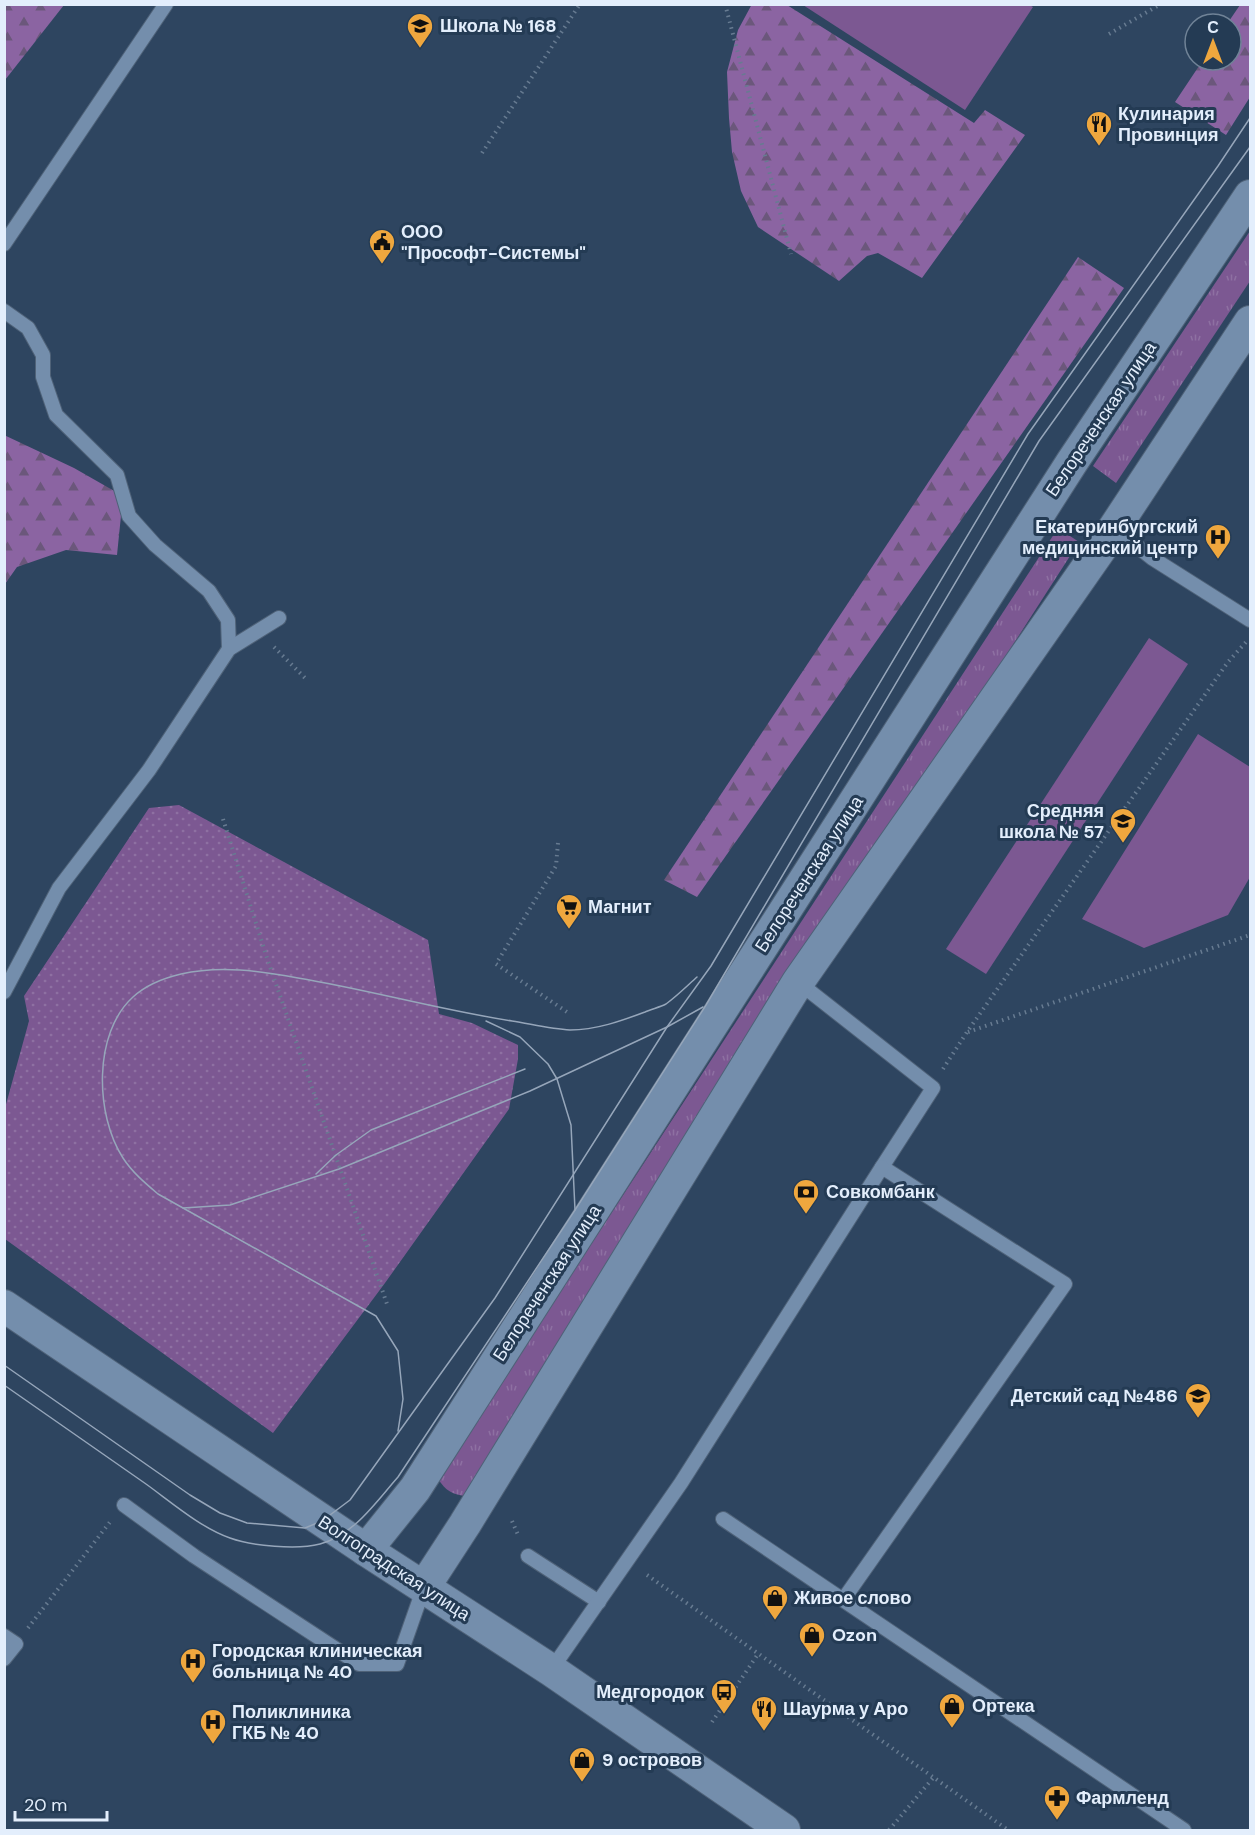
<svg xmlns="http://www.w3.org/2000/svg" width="1255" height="1835" font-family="'DM Sans',sans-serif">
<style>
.grass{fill:url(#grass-tufts)}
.forest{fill:url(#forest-firs)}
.park{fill:url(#park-dots)}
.pitch{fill:#7c5892}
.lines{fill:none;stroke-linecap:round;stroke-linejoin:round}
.service-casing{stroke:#4f6278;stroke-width:16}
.tertiary-casing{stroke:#4f6278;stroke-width:34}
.path{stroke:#677b91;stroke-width:4;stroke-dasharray:1.5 4.5;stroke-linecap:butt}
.service{stroke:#748eac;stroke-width:14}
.tertiary{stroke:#748eac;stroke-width:32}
.tram{stroke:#96a6ba;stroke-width:1.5}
.labels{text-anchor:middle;stroke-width:6;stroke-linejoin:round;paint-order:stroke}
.poi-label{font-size:18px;font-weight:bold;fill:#e3eefc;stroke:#243b54;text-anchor:start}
.street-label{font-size:18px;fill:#e3eefc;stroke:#243b54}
</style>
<defs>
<pattern id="grass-tufts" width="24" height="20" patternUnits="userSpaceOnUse" patternTransform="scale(1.5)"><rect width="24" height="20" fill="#7c5892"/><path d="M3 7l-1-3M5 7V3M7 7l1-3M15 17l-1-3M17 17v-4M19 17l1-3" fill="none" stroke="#8e70a2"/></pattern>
<pattern id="forest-firs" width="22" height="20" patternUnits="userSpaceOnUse" patternTransform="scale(1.5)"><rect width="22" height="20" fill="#8b64a2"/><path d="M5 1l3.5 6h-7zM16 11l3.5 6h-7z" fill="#6b577b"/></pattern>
<pattern id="park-dots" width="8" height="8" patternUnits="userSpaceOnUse" patternTransform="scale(1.5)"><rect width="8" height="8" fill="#7c5892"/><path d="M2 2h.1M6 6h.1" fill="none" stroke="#8e70a2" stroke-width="1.8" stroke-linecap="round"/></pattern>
</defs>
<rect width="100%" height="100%" fill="#2e4560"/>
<g class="grass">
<polygon points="1250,231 1250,281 1116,483 1093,466"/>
<path d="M 1058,528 L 1079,542 L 465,1496 C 452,1494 446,1491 438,1479 Z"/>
</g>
<g class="forest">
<polygon points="752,4 787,5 974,123 985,110 1025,135 922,278 878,253 867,256 839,281 758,227 741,191 732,152 729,118 727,72 738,30"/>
<polygon points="4,5 64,5 5,80 4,80"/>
<polygon points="1240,5 1250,5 1250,97 1226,135 1175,102 1203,60 1231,60 1231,24 1227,24"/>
<polygon points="1078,257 1124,288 697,897 664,880"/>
<polygon points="4,435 74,468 123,496 117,555 66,550 17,567 5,584"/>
</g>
<polygon class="park" points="179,805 428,940 439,1014 472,1023 518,1045 518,1059 509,1109 385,1283 273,1433 5,1239 5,1108 29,1021 24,996 149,808"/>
<g class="pitch">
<polygon points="1028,4 1033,7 965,110 803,5"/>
<polygon points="1149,638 1188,664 986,974 946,949"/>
<polygon points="1198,734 1250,767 1250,877 1228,915 1144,948 1082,919"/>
</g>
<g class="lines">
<g class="service-casing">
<g id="service">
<polyline points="4,244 166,4"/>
<polyline points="4,311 28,328 43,355 43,377 56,415 117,475 129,516 155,545 209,591 228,620 229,649"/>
<polyline points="1114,528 1152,558 1250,620"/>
<polyline points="798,982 933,1088 882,1167 1065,1284 843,1600"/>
<polyline points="4,992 59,888 149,770 229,649 279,618"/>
<polyline points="124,1505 194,1556 359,1664 397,1664 424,1587"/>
<polyline points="723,1519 1184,1830"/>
<polyline points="528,1556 599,1602"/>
<polyline points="4,1636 16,1644 4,1659"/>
<polyline points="551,1670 681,1483 882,1167"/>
</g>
</g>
<g class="tertiary-casing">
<g id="tertiary">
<polyline points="4,1306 366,1550 551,1670 784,1830"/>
<polyline points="366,1550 415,1489 1072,462 1250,196"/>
<polyline points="424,1587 465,1524 798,982 1103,545 1250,322"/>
</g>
</g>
<g class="path">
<polyline points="725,4 791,254"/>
<polyline points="1109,34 1161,4"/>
<polyline points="482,153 580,4"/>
<polyline points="274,647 306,679"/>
<polyline points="223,819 267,958 387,1304"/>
<polyline points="558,843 556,866 496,964 567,1012"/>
<polyline points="968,1032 1250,935"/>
<polyline points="943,1069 967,1032 1228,662 1246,642"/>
<polyline points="512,1521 519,1537"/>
<polyline points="647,1575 1008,1830"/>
<polyline points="28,1628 110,1522"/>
<polyline points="712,1722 758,1654"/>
<polyline points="889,1830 933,1778"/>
</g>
<use href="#service" class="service"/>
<use href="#tertiary" class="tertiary"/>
<g class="tram">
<polyline points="486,1021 520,1037 548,1064 557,1079 571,1125 575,1210"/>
<polyline points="316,1174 336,1155 371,1130 525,1069"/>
<polyline points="183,1208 230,1205 339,1169 530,1091 667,1027 703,1007"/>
<polyline points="4,1365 190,1495 220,1513 247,1523 305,1528 322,1521 350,1500 495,1298 667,1027 711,966 1028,434 1218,166 1250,118"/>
<path d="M 4,1385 C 52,1418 99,1451 146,1484 C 171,1502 201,1528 230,1538 C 252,1546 297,1550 320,1544 C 354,1535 376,1502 398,1477 L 575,1210 L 706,1005 L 1039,441 L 1250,147"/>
<path d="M 398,1431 L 403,1399 L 398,1351 L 376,1316 L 158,1194 C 145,1183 132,1172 123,1158 C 95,1115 93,1033 133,997 C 146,985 164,978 181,974 C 220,965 260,971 298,978 C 370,990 440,1010 512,1021 C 531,1024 551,1029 570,1030 C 596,1030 621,1021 645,1012 C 652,1009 660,1007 666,1004 C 677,996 687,986 697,977"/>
</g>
</g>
<defs>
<g id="school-pin" transform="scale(1.35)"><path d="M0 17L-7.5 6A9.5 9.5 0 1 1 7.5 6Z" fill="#efa73e" stroke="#243b54"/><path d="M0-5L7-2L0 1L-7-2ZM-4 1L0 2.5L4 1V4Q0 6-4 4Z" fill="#111"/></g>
<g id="restaurant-pin" transform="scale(1.35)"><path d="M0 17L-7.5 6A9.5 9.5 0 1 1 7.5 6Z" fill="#efa73e" stroke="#243b54"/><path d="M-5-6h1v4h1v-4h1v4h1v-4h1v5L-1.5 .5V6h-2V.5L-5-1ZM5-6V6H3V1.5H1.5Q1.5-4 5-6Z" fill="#111"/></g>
<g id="civic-pin" transform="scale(1.35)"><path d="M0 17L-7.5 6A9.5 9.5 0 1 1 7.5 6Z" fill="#efa73e" stroke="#243b54"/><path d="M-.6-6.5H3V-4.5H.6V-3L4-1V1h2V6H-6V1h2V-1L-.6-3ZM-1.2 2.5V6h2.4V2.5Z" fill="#111"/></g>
<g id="hospital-pin" transform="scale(1.35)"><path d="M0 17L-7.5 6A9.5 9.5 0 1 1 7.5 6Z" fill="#efa73e" stroke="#243b54"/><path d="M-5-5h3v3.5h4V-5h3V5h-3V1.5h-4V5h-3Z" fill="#111"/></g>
<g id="supermarket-pin" transform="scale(1.35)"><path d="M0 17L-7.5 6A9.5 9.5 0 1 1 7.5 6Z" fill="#efa73e" stroke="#243b54"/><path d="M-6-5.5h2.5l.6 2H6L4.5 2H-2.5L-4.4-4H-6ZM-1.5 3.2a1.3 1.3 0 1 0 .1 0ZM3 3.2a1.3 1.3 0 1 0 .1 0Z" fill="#111"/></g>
<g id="bank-pin" transform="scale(1.35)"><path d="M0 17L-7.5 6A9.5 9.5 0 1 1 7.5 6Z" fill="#efa73e" stroke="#243b54"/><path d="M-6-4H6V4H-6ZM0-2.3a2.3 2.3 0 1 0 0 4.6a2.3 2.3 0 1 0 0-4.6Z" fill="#111"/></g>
<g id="shop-pin" transform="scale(1.35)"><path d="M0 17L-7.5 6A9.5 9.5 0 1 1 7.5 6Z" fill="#efa73e" stroke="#243b54"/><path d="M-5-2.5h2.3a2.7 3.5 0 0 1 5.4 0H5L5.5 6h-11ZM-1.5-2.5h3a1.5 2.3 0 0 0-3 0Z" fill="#111"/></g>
<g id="bus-pin" transform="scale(1.35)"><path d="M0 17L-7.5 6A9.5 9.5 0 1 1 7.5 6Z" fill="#efa73e" stroke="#243b54"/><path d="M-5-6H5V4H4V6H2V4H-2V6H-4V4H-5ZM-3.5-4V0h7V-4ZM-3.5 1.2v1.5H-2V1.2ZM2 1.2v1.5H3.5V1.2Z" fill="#111"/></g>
<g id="pharmacy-pin" transform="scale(1.35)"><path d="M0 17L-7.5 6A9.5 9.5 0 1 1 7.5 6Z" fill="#efa73e" stroke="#243b54"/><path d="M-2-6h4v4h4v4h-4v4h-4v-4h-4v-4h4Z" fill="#111"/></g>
</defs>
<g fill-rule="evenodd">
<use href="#school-pin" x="420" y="26"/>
<use href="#restaurant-pin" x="1099" y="124"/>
<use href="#civic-pin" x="382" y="242"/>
<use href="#hospital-pin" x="1218" y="537"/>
<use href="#school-pin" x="1123" y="821"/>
<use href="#supermarket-pin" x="569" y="907"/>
<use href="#bank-pin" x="806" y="1192"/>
<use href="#school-pin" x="1198" y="1396"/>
<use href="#shop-pin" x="775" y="1598"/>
<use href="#shop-pin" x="812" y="1635"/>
<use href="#hospital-pin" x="193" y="1661"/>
<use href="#bus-pin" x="724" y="1692"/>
<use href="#shop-pin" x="952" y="1706"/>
<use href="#restaurant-pin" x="764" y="1709"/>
<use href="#hospital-pin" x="213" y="1722"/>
<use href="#shop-pin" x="582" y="1760"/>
<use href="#pharmacy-pin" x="1057" y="1798"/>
</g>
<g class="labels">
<g class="poi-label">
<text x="440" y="32">Школа № 168</text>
<text x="1118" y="120">Кулинария<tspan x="1118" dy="21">Провинция</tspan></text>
<text x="401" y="238">ООО<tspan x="401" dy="21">"Прософт-Системы"</tspan></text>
<text x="1198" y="533" text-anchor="end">Екатеринбургский<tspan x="1198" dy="21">медицинский центр</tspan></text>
<text x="1104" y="817" text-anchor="end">Средняя<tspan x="1104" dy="21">школа № 57</tspan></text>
<text x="588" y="913">Магнит</text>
<text x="826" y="1198">Совкомбанк</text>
<text x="1178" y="1402" text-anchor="end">Детский сад №486</text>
<text x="794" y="1604">Живое слово</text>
<text x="832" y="1641">Ozon</text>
<text x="212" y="1657">Городская клиническая<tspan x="212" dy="21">больница № 40</tspan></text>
<text x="704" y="1698" text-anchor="end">Медгородок</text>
<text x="972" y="1712">Ортека</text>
<text x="783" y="1715">Шаурма у Аро</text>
<text x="232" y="1718">Поликлиника<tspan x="232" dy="21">ГКБ № 40</tspan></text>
<text x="602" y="1766">9 островов</text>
<text x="1076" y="1804">Фармленд</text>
</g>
<g class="street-label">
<text transform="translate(1101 419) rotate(-56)" y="6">Белореченская улица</text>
<text transform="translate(809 874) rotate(-57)" y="6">Белореченская улица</text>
<text transform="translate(547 1283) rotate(-57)" y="6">Белореченская улица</text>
<text transform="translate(394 1568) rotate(33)" y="6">Волгоградская улица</text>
</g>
</g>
<rect width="1255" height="1835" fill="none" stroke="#e3eefc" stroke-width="12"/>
<g transform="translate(1213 42)"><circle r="28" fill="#243b54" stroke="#708397" stroke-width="1.5"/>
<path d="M0-4.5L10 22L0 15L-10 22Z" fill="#efa73e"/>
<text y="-9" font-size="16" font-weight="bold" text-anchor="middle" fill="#e3eefc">С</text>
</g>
<path d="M15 1811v9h92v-9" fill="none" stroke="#e3eefc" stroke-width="3"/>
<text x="24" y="1811" font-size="18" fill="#e3eefc" stroke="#243b54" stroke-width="4.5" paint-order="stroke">20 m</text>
</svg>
